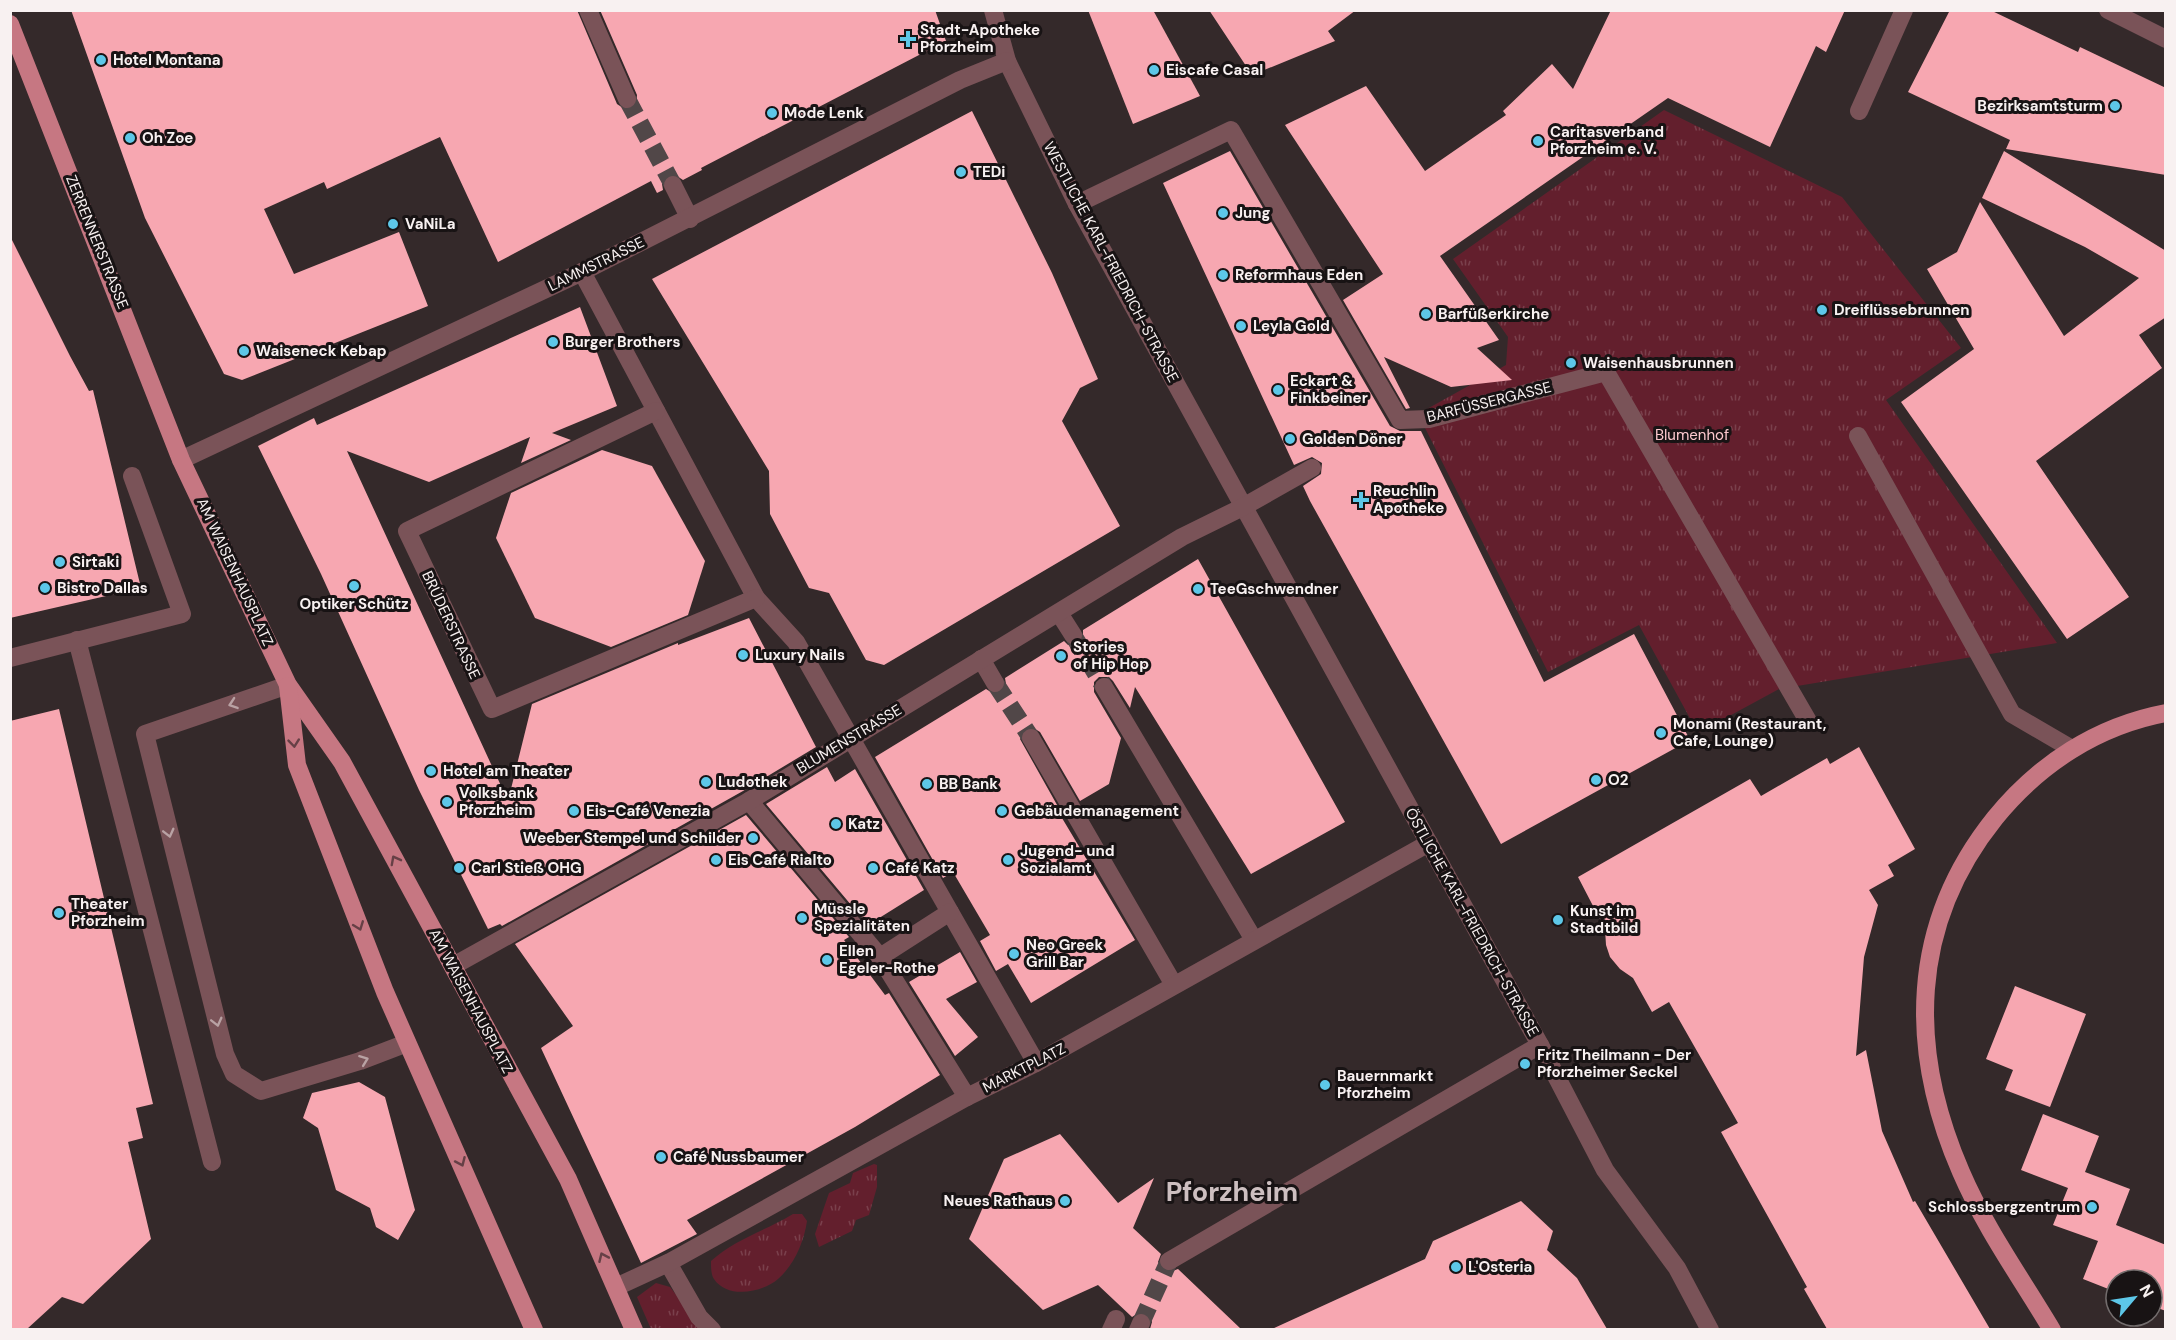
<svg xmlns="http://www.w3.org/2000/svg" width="2176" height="1340" font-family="'DM Sans',sans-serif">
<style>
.grass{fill:url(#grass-tufts)}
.building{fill:#f7a7b1}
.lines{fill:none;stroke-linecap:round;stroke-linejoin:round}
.minor-tunnel{stroke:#514748;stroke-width:18;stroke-dasharray:18 9;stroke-linecap:butt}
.minor{stroke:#7a5358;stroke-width:18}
.major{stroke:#c67782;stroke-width:18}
.oneway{stroke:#b9a2a4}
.oneway2{stroke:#664046}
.poi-dot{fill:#5dc7e8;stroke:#181314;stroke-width:2}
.labels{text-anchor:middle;stroke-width:6;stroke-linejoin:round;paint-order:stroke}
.poi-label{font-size:15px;font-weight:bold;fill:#f8f1f1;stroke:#181314;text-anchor:start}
.street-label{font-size:15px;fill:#f8f1f1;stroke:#181314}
.park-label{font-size:15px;fill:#fdc9ce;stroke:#181314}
.town-label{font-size:27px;font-weight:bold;fill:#cdbfc0;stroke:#181314}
</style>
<defs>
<pattern id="grass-tufts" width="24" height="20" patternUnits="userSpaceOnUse" patternTransform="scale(1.5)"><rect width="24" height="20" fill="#631f2d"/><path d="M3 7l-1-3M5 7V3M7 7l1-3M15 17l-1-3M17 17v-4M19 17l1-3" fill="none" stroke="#7a404c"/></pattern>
</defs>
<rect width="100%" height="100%" fill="#34292a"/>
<g class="grass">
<polygon points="1664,110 1842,197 1961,348 1886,400 2057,643 1779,689 1698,733 1639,625 1548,672 1418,414 1506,365 1508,337 1453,259"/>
<polygon points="874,1164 877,1165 877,1187 869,1215 856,1220 852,1231 819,1247 815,1234 829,1193 850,1183 853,1173"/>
<path d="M 793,1214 L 802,1214 L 807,1221 C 804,1242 794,1265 778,1279 C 762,1293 727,1299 714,1279 C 711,1275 711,1267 711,1261 C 735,1239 765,1231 793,1214 Z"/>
<polygon points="656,1283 670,1287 703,1329 651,1329 637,1297"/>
</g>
<g class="building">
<polygon points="71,10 577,10 617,104 626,110 636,106 637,95 600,10 935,10 946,41 701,168 702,170 683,180 674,174 667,175 662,184 663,190 657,193 651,181 498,262 440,137 327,189 324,182 264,209 294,274 399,232 428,306 242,380 224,374 145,218"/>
<polygon points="1088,10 1153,10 1200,96 1133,124"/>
<polygon points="1209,10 1356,10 1328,31 1335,41 1252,75"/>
<polygon points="1611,10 1845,10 1826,52 1816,46 1770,147 1668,98 1440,256 1499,340 1477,348 1512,380 1451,387 1384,357 1410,408 1406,409 1343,300 1383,274 1285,125 1366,86 1425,171 1506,115 1503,111 1552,64 1573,89"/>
<polygon points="1950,10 1990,10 2078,52 2080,47 2166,88 2166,175 2006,149 2010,140 1908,92"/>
<polygon points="972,111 1052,273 1098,379 1080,388 1062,421 1120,526 884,665 866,660 829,593 809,588 770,514 769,471 652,279"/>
<polygon points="1230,151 1390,426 1400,431 1421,431 1544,682 1634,634 1690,740 1501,844 1310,501 1303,486 1321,474 1322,463 1312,457 1294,465 1163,183"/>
<polygon points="2004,151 2166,251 2166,317 2139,335 2162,368 2036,461 2129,597 2067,639 1901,402 1974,349 1927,269 1957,252 1980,202 2064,336 2139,278 2085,247 1982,198"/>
<polygon points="10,236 70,356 89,391 93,390 141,588 10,618"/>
<polygon points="580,307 617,406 552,433 571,440 521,463 530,437 429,482 347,451 508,801 532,704 678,643 678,645 749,618 816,747 743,791 502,926 500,924 488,929 419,790 321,574 258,446 314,418 317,425"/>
<polygon points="602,450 652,466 705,561 688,615 611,647 535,618 496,538 511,493"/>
<polygon points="1198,559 1345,822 1251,874 1135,687 1130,708 1113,681 1109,677 1099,677 1094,682 1094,692 1121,738 1109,784 1080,801 1040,732 1032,727 1026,728 1020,739 1061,812 1059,813 1135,940 1031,1003 1008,964 996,971 980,941 990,935 953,872 943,878 875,757 986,689 994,694 1001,692 1006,684 1005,678 1064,641 1068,645 1078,645 1083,640 1083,630"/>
<polygon points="59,709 153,1104 136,1108 143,1138 128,1142 151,1239 83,1304 62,1297 27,1329 10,1329 10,721"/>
<polygon points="1859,747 1915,849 1888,865 1894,876 1869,890 1878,905 1864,957 1856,1056 1866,1050 1882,1131 1913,1202 1915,1201 1990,1329 1827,1329 1804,1289 1807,1287 1721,1132 1738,1123 1669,1002 1652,1012 1633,978 1620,969 1610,957 1606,945 1605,929 1578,877 1750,779 1761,796 1827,758 1830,764"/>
<polygon points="827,767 835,782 855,769 924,890 868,925 766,804"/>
<polygon points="746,815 849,937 844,940 885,995 889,993 940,1075 855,1127 687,1220 697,1234 641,1263 541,1048 573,1026 515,944"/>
<polygon points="960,952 977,982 946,999 978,1037 955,1056 909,982"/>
<polygon points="2015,986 2086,1014 2050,1107 2005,1090 2013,1070 1986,1059"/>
<polygon points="359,1082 385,1097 415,1210 398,1240 376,1227 370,1208 336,1190 318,1128 303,1118 312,1093"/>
<polygon points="2043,1114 2099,1136 2085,1172 2130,1189 2116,1225 2166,1245 2166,1311 2152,1306 2152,1280 2116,1280 2116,1292 2083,1279 2098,1241 2053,1225 2068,1188 2021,1170"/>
<polygon points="1060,1134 1118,1203 1154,1178 1133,1228 1161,1254 1158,1262 1163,1270 1170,1272 1178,1269 1241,1329 1150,1329 1152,1322 1150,1316 1140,1312 1132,1317 1098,1285 1043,1310 969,1239 1004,1159"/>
<polygon points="1521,1201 1553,1231 1547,1250 1577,1278 1607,1329 1272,1329 1425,1259 1433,1241"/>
</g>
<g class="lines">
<g class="minor-tunnel">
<polyline points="627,99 673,185"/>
<polyline points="1073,635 1104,687"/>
<polyline points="995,683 1031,738"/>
<polyline points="1141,1323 1169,1261"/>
</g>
<g class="minor">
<polyline points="588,10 627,99"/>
<polyline points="993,10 1007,61 1077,204 1540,1045 1605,1170 1677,1268 1710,1330"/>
<polyline points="2108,10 2166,39"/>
<polyline points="1859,111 1904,10"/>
<polyline points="673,185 690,219"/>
<polyline points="1077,204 1231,130 1400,420 1429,419 1606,372 1808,721"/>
<polyline points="582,272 756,598 796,642 1036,1063"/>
<polyline points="656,411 407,531 492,709 756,598"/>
<polyline points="1858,436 2012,714 2072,749"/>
<polyline points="181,460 582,272 960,80 1007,61"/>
<polyline points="1059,613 1073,635"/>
<polyline points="77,640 212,1162"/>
<polyline points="10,658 182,614 132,476"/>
<polyline points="981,659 995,683"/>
<polyline points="288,685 145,734 225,1054 234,1074 261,1091 360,1061 407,1043"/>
<polyline points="1104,687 1254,940"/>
<polyline points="1031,738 1174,985"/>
<polyline points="749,801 880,957 967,1097"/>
<polyline points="880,957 950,912"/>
<polyline points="453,966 749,801 1182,537 1243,507 1312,468"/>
<polyline points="1169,1261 1540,1045"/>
<polyline points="668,1263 699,1317 712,1330"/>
<polyline points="616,1287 668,1263 967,1097 1036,1063 1429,843"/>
<polyline points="1111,1330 1116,1319"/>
<polyline points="1138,1330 1141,1323"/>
</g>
<g class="major">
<polyline points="10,24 181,460 288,685 342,762 568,1179 634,1330"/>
<polyline points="288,686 297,765 385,992 534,1330"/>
<path d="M 2052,1330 C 2021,1278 1985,1228 1961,1172 C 1908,1050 1909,925 1995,818 C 2039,764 2097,726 2166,713"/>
</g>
</g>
<defs><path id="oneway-chevron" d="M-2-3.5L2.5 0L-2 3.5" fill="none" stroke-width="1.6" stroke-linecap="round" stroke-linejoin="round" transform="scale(1.5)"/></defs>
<g class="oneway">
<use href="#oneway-chevron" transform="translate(233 704) rotate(161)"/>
<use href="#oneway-chevron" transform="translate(169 833) rotate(76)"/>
<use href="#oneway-chevron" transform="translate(217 1022) rotate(76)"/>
<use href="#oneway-chevron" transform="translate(364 1060) rotate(-21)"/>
</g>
<g class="oneway2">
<use href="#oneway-chevron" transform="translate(294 743) rotate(84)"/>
<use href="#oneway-chevron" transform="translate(395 860) rotate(-118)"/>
<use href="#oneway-chevron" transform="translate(359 926) rotate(69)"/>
<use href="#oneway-chevron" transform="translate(461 1162) rotate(66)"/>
<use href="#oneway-chevron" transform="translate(603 1257) rotate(-114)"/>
</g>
<g class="poi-dot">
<path d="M905 30h6v6h6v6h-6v6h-6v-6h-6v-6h6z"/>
<circle cx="101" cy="60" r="6"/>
<circle cx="1154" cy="70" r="6"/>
<circle cx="2115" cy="106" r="6"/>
<circle cx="772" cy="113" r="6"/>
<circle cx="130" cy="138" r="6"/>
<circle cx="1538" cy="141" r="6"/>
<circle cx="961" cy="172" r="6"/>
<circle cx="1223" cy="213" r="6"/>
<circle cx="393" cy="224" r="6"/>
<circle cx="1223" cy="275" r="6"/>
<circle cx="1822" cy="310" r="6"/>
<circle cx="1426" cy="314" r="6"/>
<circle cx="1241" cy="326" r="6"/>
<circle cx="553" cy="342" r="6"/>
<circle cx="244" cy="351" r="6"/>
<circle cx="1571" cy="363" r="6"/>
<circle cx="1278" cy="390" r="6"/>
<circle cx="1290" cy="439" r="6"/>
<path d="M1358 491h6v6h6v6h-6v6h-6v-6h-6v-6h6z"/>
<circle cx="60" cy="562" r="6"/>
<circle cx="354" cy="586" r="6"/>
<circle cx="45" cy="588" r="6"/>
<circle cx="1198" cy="589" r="6"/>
<circle cx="743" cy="655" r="6"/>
<circle cx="1061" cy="656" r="6"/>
<circle cx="1661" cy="733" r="6"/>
<circle cx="431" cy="771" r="6"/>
<circle cx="1596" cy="780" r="6"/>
<circle cx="706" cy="782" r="6"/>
<circle cx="927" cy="784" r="6"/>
<circle cx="447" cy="802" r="6"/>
<circle cx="574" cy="811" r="6"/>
<circle cx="1002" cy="811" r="6"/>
<circle cx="836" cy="824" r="6"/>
<circle cx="753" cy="838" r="6"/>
<circle cx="716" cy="860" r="6"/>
<circle cx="1008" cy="860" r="6"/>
<circle cx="459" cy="868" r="6"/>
<circle cx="873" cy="868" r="6"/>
<circle cx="59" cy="913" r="6"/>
<circle cx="802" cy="918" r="6"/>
<circle cx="1558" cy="920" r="6"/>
<circle cx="1014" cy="954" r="6"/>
<circle cx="827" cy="960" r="6"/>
<circle cx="1525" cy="1064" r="6"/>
<circle cx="1325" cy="1085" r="6"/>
<circle cx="661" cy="1157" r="6"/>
<circle cx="1065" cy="1201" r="6"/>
<circle cx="2092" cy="1207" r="6"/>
<circle cx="1456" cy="1267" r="6"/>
</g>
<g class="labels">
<g class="poi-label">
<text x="920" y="35">Stadt-Apotheke<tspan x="920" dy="17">Pforzheim</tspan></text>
<text x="113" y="65">Hotel Montana</text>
<text x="1166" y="75">Eiscafe Casal</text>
<text x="2103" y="111" text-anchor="end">Bezirksamtsturm</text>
<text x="784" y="118">Mode Lenk</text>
<text x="1550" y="137">Caritasverband<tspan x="1550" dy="17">Pforzheim e. V.</tspan></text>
<text x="142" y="143">Oh Zoe</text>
<text x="973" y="177">TEDi</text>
<text x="1235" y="218">Jung</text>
<text x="405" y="229">VaNiLa</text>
<text x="1235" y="280">Reformhaus Eden</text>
<text x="1834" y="315">Dreiflüssebrunnen</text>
<text x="1438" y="319">Barfüßerkirche</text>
<text x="1253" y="331">Leyla Gold</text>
<text x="565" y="347">Burger Brothers</text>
<text x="256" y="356">Waiseneck Kebap</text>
<text x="1583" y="368">Waisenhausbrunnen</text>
<text x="1290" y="386">Eckart &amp;<tspan x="1290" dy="17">Finkbeiner</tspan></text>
<text x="1302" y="444">Golden Döner</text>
<text x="1373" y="496">Reuchlin<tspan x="1373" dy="17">Apotheke</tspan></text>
<text x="72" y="567">Sirtaki</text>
<text x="57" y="593">Bistro Dallas</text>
<text x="1210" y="594">TeeGschwendner</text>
<text x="354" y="609" text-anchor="middle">Optiker Schütz</text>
<text x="1073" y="652">Stories<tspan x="1073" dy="17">of Hip Hop</tspan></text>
<text x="755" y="660">Luxury Nails</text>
<text x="1673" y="729">Monami (Restaurant,<tspan x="1673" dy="17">Cafe, Lounge)</tspan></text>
<text x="443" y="776">Hotel am Theater</text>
<text x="1608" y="785">O2</text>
<text x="718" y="787">Ludothek</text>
<text x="939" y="789">BB Bank</text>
<text x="459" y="798">Volksbank<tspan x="459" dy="17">Pforzheim</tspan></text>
<text x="586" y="816">Eis-Café Venezia</text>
<text x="1014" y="816">Gebäudemanagement</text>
<text x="848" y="829">Katz</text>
<text x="741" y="843" text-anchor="end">Weeber Stempel und Schilder</text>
<text x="1020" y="856">Jugend- und<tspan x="1020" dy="17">Sozialamt</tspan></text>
<text x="728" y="865">Eis Café Rialto</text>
<text x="471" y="873">Carl Stieß OHG</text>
<text x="885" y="873">Café Katz</text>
<text x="71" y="909">Theater<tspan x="71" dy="17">Pforzheim</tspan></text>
<text x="814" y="914">Müssle<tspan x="814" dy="17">Spezialitäten</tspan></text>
<text x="1570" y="916">Kunst im<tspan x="1570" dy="17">Stadtbild</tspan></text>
<text x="1026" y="950">Neo Greek<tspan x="1026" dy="17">Grill Bar</tspan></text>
<text x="839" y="956">Ellen<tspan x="839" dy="17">Egeler-Rothe</tspan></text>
<text x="1537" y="1060">Fritz Theilmann - Der<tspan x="1537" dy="17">Pforzheimer Seckel</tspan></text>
<text x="1337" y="1081">Bauernmarkt<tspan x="1337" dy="17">Pforzheim</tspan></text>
<text x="673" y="1162">Café Nussbaumer</text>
<text x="1053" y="1206" text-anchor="end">Neues Rathaus</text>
<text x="2080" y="1212" text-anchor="end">Schlossbergzentrum</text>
<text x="1468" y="1272">L'Osteria</text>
</g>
<g class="street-label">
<text transform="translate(97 242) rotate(68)" y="5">ZERRENNERSTRASSE</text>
<text transform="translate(1111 262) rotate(62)" y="5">WESTLICHE KARL-FRIEDRICH-STRASSE</text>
<text transform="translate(596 264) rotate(-26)" y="5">LAMMSTRASSE</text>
<text transform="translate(1489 402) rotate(-14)" y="5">BARFÜSSERGASSE</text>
<text transform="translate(235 572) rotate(65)" y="5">AM WAISENHAUSPLATZ</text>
<text transform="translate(451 625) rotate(65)" y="5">BRÜDERSTRASSE</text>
<text transform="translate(849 739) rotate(-31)" y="5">BLUMENSTRASSE</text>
<text transform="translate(1472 922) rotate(61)" y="5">ÖSTLICHE KARL-FRIEDRICH-STRASSE</text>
<text transform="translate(471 1001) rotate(62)" y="5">AM WAISENHAUSPLATZ</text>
<text transform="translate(1024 1068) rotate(-27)" y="5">MARKTPLATZ</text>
</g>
<g class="park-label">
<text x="1692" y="440">Blumenhof</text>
</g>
<g class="town-label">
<text x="1232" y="1201">Pforzheim</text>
</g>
</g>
<rect width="2176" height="1340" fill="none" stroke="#f8f1f1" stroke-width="24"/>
<g transform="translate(2134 1298) rotate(61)"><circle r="28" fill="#181314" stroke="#726c6c" stroke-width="1.5"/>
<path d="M0-4.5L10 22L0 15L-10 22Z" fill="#5dc7e8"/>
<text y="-9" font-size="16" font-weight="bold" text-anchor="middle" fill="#f8f1f1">N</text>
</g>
</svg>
